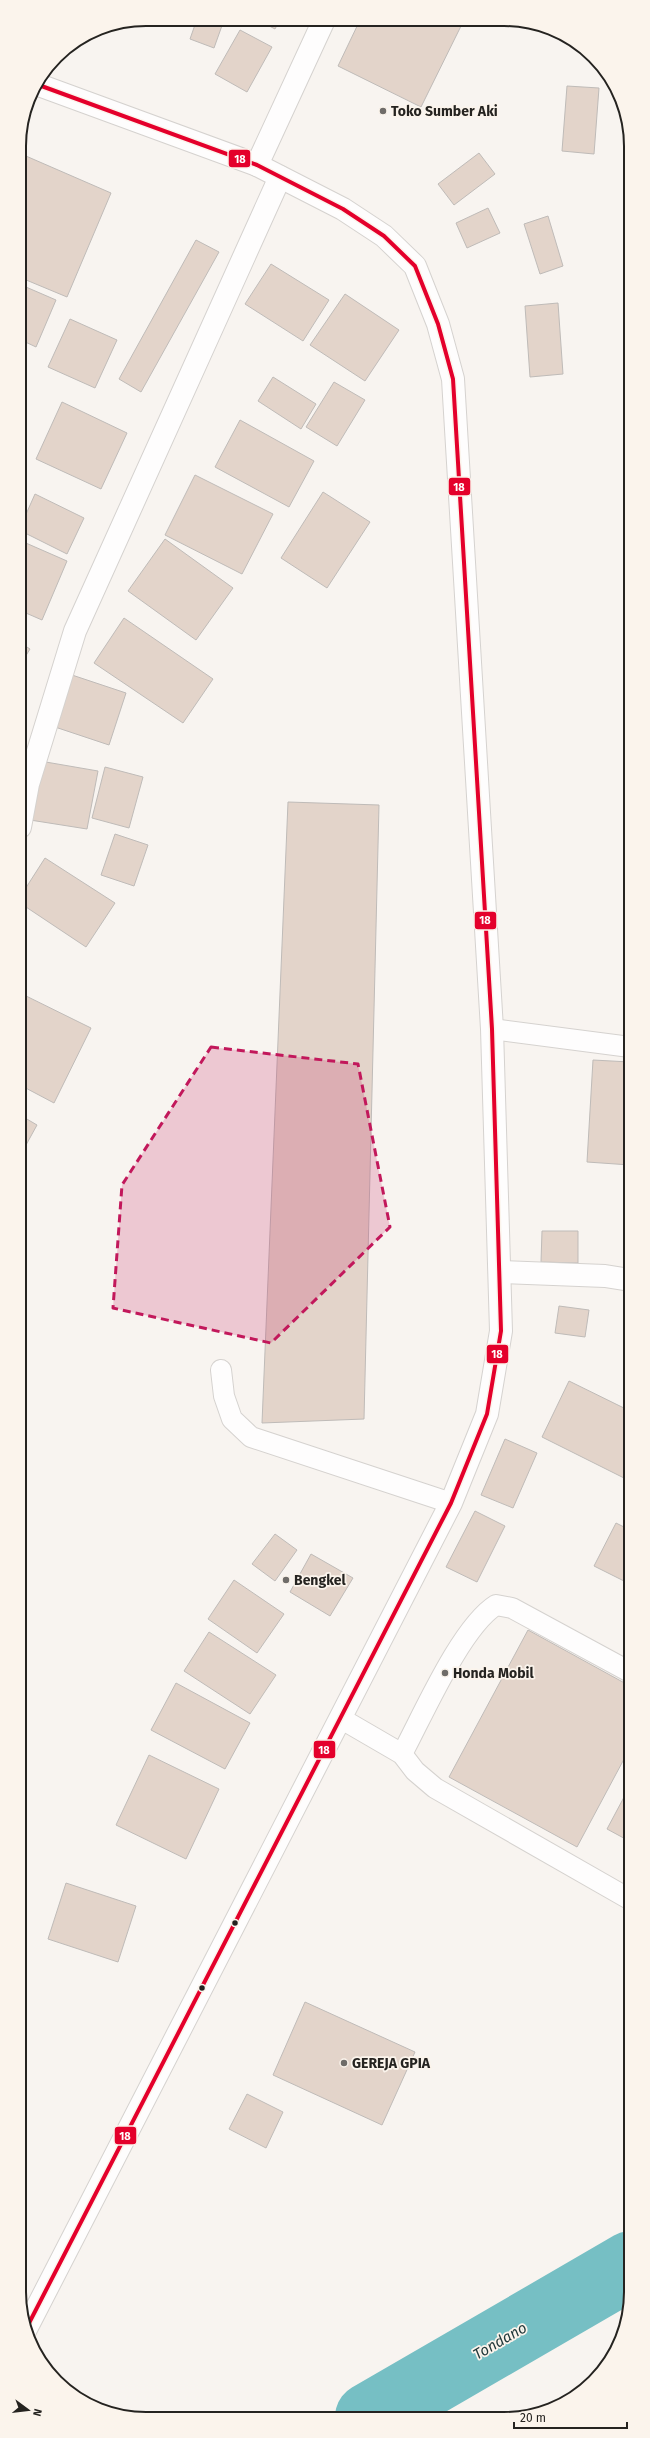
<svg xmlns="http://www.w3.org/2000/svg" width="650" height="2438" font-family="'Fira Sans',sans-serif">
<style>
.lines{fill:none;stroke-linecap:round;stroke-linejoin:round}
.river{stroke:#76bfc4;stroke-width:68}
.building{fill:#e3d4ca;stroke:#bfbbb8}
.lane-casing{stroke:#d5d2cf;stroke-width:22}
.street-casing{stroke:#d5d2cf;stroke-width:24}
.highway-casing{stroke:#d5d2cf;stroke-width:24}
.lane{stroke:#fefdfd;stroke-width:20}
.street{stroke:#fefdfd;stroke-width:22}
.highway{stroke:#fefdfd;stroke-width:22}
.bus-1-casing{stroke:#fbf4ec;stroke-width:7}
.bus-1{stroke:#e4002b;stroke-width:4}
.marked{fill:#c2185b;fill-opacity:0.2;stroke:#c2185b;stroke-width:3;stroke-dasharray:8 5;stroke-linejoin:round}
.poi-dot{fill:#6f6c69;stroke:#fbf4ec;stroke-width:1.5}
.bus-dot{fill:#252320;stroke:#fbf4ec;stroke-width:1.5}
.labels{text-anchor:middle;stroke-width:3.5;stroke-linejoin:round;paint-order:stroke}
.poi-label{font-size:14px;font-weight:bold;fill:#252320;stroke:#fbf4ec;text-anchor:start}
.water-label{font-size:15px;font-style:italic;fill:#21393b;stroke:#fbf4ec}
.rim{fill:none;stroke:#252320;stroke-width:2}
.line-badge{stroke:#fbf4ec;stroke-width:1.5}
.badge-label{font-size:11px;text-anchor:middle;font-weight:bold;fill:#fff}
</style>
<rect width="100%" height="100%" fill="#f8f4f0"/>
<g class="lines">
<polyline class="river" points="369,2417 631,2265"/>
</g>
<g class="building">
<polygon points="197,19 224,20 214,48 190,39"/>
<polygon points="258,20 280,20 275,29"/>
<polygon points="360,20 457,21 462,24 421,107 338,66"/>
<polygon points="240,30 272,47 247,92 215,74"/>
<polygon points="567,86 599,88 594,154 562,151"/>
<polygon points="19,153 111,193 67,297 19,277"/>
<polygon points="479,153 495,174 454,205 438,184"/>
<polygon points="488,208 500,233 467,248 456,223"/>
<polygon points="548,216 563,266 540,274 524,224"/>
<polygon points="196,240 219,252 141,392 119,379"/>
<polygon points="271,264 329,300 303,341 245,304"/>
<polygon points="19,284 56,300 36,347 19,339"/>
<polygon points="345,294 399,330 365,381 310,345"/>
<polygon points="558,303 563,374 530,377 525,306"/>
<polygon points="70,319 117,340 95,388 48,367"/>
<polygon points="273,377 316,404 301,429 258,401"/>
<polygon points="334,382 365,400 337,446 306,427"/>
<polygon points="62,402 127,433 101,489 36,459"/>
<polygon points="240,420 314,461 289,507 215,467"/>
<polygon points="195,475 273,514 242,574 165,535"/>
<polygon points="323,492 370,522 327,588 281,558"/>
<polygon points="35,494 84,518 67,554 19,530"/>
<polygon points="165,539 233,588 196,640 128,591"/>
<polygon points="19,540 67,561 42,620 19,610"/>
<polygon points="124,618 213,679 183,723 94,663"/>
<polygon points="19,642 30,649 19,667"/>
<polygon points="66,673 126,693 109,745 49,725"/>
<polygon points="40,761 98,771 87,829 30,820"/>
<polygon points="105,767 143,777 129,828 92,818"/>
<polygon points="288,802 379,805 364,1419 262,1423"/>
<polygon points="115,834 148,845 134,886 101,875"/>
<polygon points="45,858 115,903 86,947 20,903 20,897"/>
<polygon points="20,993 91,1028 54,1103 20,1085"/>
<polygon points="593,1060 630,1062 630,1165 587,1162"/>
<polygon points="20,1115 37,1125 20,1156"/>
<polygon points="542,1231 578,1231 578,1263 541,1262"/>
<polygon points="559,1306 589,1310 585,1337 555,1333"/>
<polygon points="569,1381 630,1411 630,1481 542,1437"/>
<polygon points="505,1439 537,1453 513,1508 481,1495"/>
<polygon points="475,1511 505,1526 477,1582 446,1567"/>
<polygon points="616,1523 630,1530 630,1573 626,1582 594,1566"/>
<polygon points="275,1534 297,1550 275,1581 252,1564"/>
<polygon points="311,1554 353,1578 330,1616 290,1592"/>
<polygon points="234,1580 284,1614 257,1653 208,1619"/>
<polygon points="528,1630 630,1686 631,1746 577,1847 449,1777"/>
<polygon points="209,1632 276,1675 250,1714 184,1671"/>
<polygon points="176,1683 250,1723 225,1769 151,1730"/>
<polygon points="149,1755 219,1789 186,1859 116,1825"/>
<polygon points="631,1784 631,1842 607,1829"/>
<polygon points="66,1883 136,1906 118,1962 48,1939"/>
<polygon points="305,2002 415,2052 382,2125 273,2075"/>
<polygon points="247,2094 283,2112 266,2148 229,2129"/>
</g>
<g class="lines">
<g class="lane-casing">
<g id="lane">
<polyline points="492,1029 630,1047"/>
<polyline points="221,1370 224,1396 232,1419 251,1437 451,1503"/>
<polyline points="340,1718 402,1754 415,1771 435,1788 631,1900"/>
<path d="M 402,1754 C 423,1715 461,1627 496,1605 L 512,1608 L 630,1672"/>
</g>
</g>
<g class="street-casing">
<g id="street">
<polyline points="257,165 324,20"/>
<polyline points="20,827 28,784 75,631 280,177"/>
<polyline points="500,1272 605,1276 630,1280"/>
</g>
</g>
<g class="highway-casing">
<polyline id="highway" points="26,2329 451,1503 487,1414 501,1331 492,1029 453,379 438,324 415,266 384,236 343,209 257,165 36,84"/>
</g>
<use href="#lane" class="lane"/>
<use href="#street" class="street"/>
<use href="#highway" class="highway"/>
<g class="bus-1-casing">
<polyline id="bus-1" points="26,2329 451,1503 487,1414 501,1331 492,1029 453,379 438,324 415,266 384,236 343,209 257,165 36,84"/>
</g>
<use href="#bus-1" class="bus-1"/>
</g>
<path class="marked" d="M 211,1047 L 358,1064 L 390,1227 L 271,1343 L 113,1308 L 122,1185 Z"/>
<g class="poi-dot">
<circle cx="383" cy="111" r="4"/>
<circle cx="286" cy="1580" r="4"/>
<circle cx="445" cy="1673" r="4"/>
<circle cx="344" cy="2063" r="4"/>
</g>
<g class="bus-dot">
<circle cx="235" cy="1923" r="3.5"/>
<circle cx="202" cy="1988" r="3.5"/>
</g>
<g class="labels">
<g class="poi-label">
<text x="391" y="116">Toko Sumber Aki</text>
<text x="294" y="1585">Bengkel</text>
<text x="453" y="1678">Honda Mobil</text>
<text x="352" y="2068">GEREJA GPIA</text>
</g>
<g class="water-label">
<text transform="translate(500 2341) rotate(-30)" y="5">Tondano</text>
</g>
</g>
<path d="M0 0H650V2438H0ZM146 26H504A120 120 0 0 1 624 146V2292A120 120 0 0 1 504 2412H146A120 120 0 0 1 26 2292V146A120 120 0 0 1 146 26Z" fill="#fbf4ec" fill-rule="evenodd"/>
<path class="rim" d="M146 26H504A120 120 0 0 1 624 146V2292A120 120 0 0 1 504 2412H146A120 120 0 0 1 26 2292V146A120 120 0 0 1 146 26Z"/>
<g class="line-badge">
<rect x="228" y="149" width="23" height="19" rx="4" fill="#e4002b"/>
<rect x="448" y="477" width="23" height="19" rx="4" fill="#e4002b"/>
<rect x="474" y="911" width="23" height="19" rx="4" fill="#e4002b"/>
<rect x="486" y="1344" width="23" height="20" rx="4" fill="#e4002b"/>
<rect x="313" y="1740" width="23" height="19" rx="4" fill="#e4002b"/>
<rect x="114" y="2126" width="23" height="19" rx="4" fill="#e4002b"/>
</g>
<g class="badge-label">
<text x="240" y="163">18</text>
<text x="459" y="491">18</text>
<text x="485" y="924">18</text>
<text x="497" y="1358">18</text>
<text x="324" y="1754">18</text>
<text x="125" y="2140">18</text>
</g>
<g transform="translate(28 2410) rotate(105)" stroke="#fbf4ec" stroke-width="3" paint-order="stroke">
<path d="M0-3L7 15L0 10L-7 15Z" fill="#252320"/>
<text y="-6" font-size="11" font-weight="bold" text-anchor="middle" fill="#252320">N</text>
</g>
<path d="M514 2422v6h113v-6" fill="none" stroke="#252320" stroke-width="2"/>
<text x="520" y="2422" font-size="12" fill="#252320" stroke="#fbf4ec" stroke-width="3" paint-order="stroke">20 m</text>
</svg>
